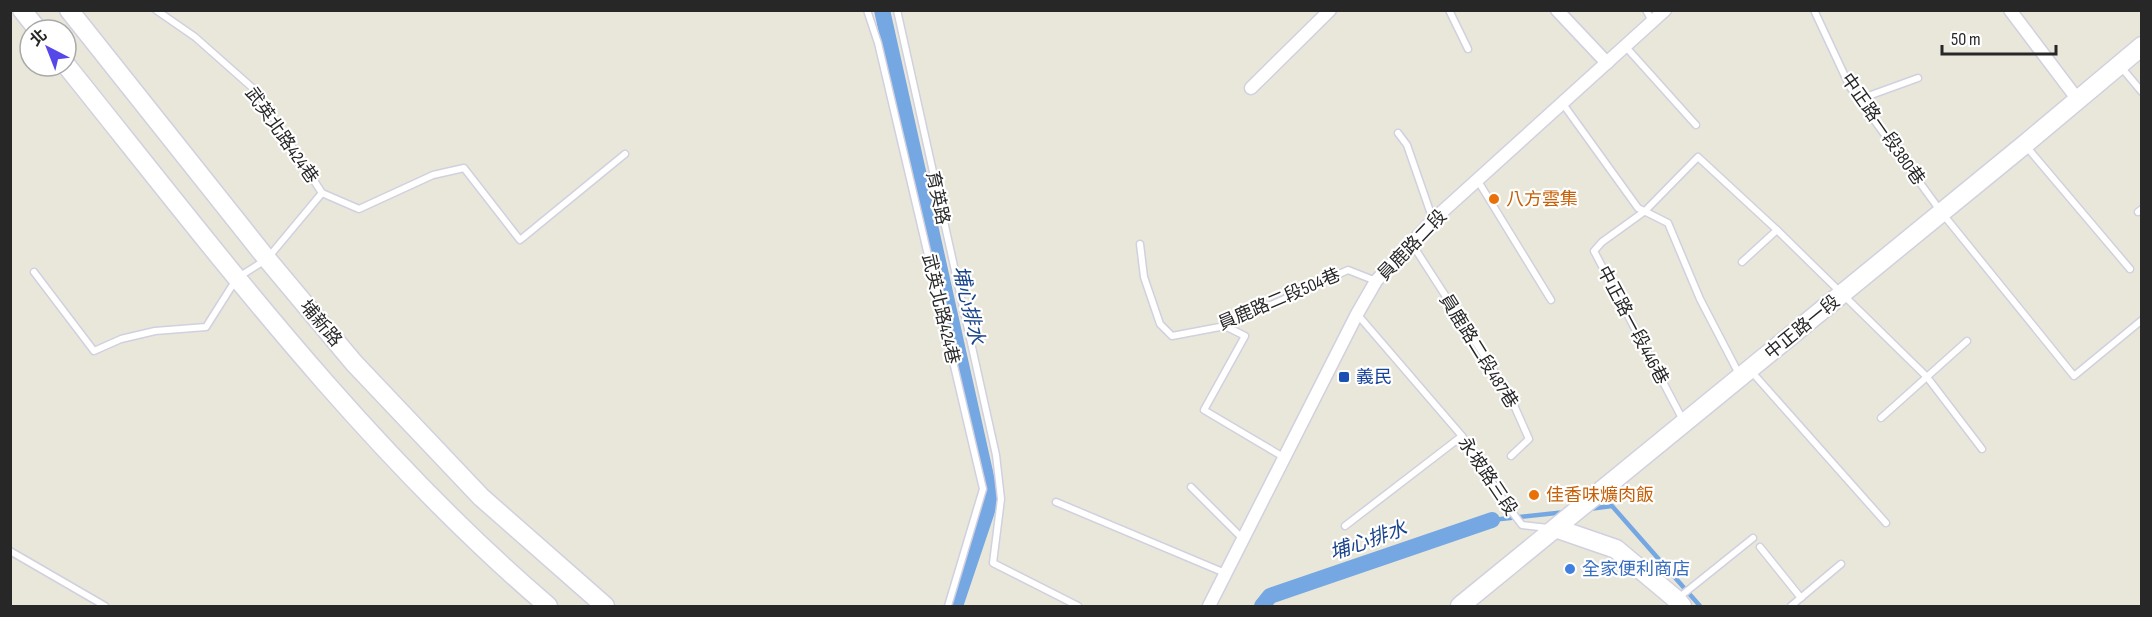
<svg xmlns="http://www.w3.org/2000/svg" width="2152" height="617" font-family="'Sofia Sans Condensed','Noto Sans TC',sans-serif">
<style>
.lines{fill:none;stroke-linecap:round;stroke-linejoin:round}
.stream{stroke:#75a7e2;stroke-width:4.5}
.canal{stroke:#75a7e2;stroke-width:16}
.lane-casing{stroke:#d1d0df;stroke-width:9}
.street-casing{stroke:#d1d0df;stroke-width:15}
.secondary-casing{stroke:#d1d0df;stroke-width:21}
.lane{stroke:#fff;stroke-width:6}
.street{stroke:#fff;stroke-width:12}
.secondary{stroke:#fff;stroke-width:18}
.food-dot{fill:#e8710a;stroke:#fff;stroke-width:2}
.transit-dot{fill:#1a4fb4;stroke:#fff;stroke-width:2}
.shop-dot{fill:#3f7fe0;stroke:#fff;stroke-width:2}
.labels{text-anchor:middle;stroke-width:4.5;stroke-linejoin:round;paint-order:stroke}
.street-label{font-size:18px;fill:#272727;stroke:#fff}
.food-label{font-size:18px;fill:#c56008;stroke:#fff;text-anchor:start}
.transit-label{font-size:18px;fill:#164399;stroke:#fff;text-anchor:start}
.shop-label{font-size:18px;fill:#366cbe;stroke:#fff;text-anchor:start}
.water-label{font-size:20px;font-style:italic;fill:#19438a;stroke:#fff}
</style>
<rect width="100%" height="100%" fill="#e9e7da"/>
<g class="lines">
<g class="stream">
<polyline points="1589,509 1612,506 1700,606"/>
<polyline points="1492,520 1566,512"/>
</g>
<g class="canal">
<polyline points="882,10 991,499 955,606"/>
<polyline points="1262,606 1270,596 1492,520"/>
</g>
<g class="lane-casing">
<g id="lane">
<polyline points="867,10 878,43 983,489 948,606"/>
<polyline points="897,10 996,455 1001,499 993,563 1078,606"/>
<polyline points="1449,10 1468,49"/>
<polyline points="1646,10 1652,21"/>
<polyline points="1814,10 1850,87 1942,213 2074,376 2142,320"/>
<polyline points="1625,46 1696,125"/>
<polyline points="2121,67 2142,92"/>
<polyline points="1860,99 1918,78"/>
<polyline points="1563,104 1638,208 1668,223 1700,299 1739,374"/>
<polyline points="1398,133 1407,145 1433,220"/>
<polyline points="2025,145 2130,269"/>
<polyline points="1478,181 1551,300"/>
<polyline points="322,193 359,209 433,175 464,168 520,240 625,154"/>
<polyline points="2138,212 2142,209"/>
<polyline points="1777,230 1927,377 1982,449"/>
<polyline points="1140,244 1144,277 1160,324 1172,336 1225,326 1348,270 1376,281"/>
<polyline points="1412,244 1509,394 1529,439 1511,456"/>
<polyline points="34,272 94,351 121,339 155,331 206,327 237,278 267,259 322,193 256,91 195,37 156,10"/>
<polyline points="1357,314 1462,436 1506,504 1522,525 1548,528"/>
<polyline points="1225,326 1245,336 1204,410 1285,458"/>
<polyline points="1751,371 1886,523"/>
<polyline points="1881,418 1967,341"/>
<polyline points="1684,422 1594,251 1602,242 1645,211 1698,157 1777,230 1742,262"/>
<polyline points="1191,487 1243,539"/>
<polyline points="1056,502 1225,573"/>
<polyline points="1345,526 1462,436"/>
<polyline points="1760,547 1801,598"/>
<polyline points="10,551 105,606"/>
<polyline points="1677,599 1753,538"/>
<polyline points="1791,606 1841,564"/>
</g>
</g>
<g class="street-casing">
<g id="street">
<polyline points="1557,10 1607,63"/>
<polyline points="2010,10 2078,100"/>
<polyline points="1251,88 1330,10"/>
<polyline points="1209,606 1357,314 1376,281 1433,220 1665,10"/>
</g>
</g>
<g class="secondary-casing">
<g id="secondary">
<polyline points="22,10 38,30"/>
<polyline points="69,10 267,259 354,363 481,497 605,606"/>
<path d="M 66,65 C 217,253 364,449 548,606"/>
<polyline points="1558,529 1616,549 1677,600 1682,606"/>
<polyline points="1460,606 2024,145 2142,46"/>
</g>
</g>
<use href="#lane" class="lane"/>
<use href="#street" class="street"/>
<use href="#secondary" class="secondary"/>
</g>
<g class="food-dot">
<circle cx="1494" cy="199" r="6"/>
<circle cx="1534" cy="495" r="6"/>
</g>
<rect class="transit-dot" x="1338" y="371" width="12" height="12" rx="3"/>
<circle class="shop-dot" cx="1570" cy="569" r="6"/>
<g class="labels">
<g class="street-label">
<text transform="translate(1883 129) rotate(55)" y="6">中正路一段380巷</text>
<text transform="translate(282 135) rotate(55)" y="6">武英北路424巷</text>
<text transform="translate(938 198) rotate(78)" y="6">育英路</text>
<text transform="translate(1412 245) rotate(-46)" y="6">員鹿路二段</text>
<text transform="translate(1279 299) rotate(-23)" y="6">員鹿路二段504巷</text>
<text transform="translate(941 309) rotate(77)" y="6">武英北路424巷</text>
<text transform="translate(321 323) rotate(50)" y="6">埔新路</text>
<text transform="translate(1633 325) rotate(62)" y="6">中正路一段446巷</text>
<text transform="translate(1802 327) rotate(-39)" y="6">中正路一段</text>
<text transform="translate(1479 351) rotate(58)" y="6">員鹿路二段487巷</text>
<text transform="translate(1488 476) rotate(56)" y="6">永坡路三段</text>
</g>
<g class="food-label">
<text x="1506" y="205">八方雲集</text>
<text x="1546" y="501">佳香味爌肉飯</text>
</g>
<g class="transit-label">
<text x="1356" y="383">義民</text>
</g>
<g class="shop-label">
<text x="1582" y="575">全家便利商店</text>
</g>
<g class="water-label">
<text transform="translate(969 305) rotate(77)" y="7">埔心排水</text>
<text transform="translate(1368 540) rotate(-19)" y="7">埔心排水</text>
</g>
</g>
<rect width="2152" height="617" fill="none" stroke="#272727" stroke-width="24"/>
<g transform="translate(48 48) rotate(318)"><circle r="28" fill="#ffffff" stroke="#a9a9a9" stroke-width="1.5"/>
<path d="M0-4.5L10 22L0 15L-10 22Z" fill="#5647e9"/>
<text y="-9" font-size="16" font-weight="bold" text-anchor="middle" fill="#272727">北</text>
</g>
<path d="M1942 45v9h114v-9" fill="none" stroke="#272727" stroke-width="3"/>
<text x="1951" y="45" font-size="18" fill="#272727" stroke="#ffffff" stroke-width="4.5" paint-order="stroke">50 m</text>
</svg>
